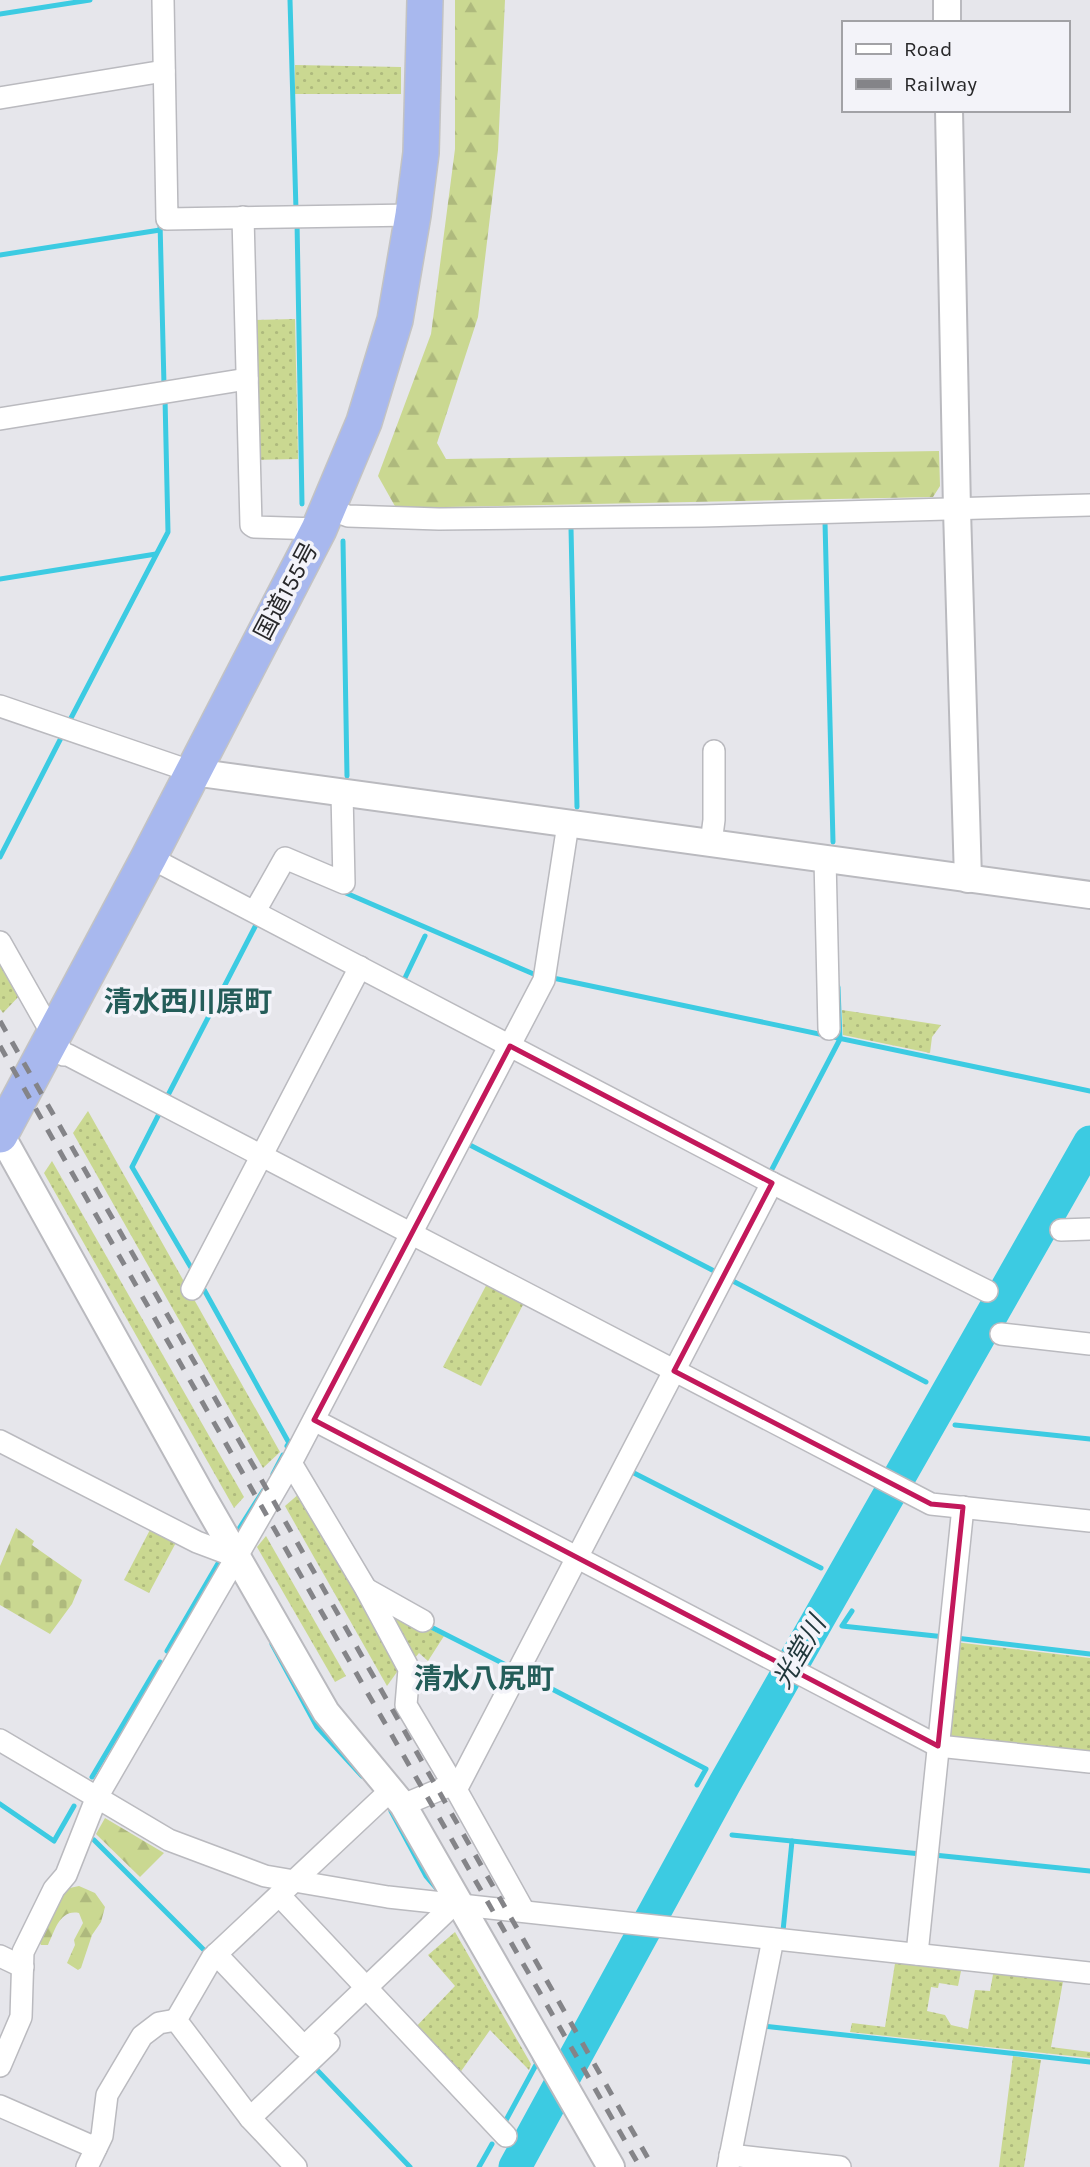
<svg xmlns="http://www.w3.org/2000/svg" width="1090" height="2167" font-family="Karla,'Noto Sans JP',sans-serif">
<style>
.grass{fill:url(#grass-dots)}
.forest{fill:url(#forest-firs)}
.cemetery{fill:url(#cemetery-stones)}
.water{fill:url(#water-ripples)}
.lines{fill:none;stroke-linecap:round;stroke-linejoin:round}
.stream{stroke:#3ccbe2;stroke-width:5}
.river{stroke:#3ccbe2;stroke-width:33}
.minor-casing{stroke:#bababf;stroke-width:24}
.tertiary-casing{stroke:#bababf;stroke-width:30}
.trunk-casing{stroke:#c3c3c3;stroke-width:38}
.minor{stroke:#fff;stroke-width:21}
.tertiary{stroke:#fff;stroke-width:26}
.trunk{stroke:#a8b8ee;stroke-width:35}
.rail{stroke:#848488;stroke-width:5;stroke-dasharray:12 12;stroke-linecap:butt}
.marked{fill:none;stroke:#c2185b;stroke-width:5;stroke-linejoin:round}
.labels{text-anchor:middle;stroke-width:7;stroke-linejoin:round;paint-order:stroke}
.street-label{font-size:24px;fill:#28282a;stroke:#f3f3f9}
.water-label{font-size:26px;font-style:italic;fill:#20373b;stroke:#f3f3f9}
.quarter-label{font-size:28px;font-weight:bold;fill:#245d59;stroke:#f3f3f9}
</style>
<defs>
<pattern id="grass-dots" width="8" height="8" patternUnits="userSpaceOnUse" patternTransform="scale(1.75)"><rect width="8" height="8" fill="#cad891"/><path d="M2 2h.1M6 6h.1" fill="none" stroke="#aeb97d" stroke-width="1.8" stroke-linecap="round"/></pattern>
<pattern id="forest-firs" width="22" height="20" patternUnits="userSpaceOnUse" patternTransform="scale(1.75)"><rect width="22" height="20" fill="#cad891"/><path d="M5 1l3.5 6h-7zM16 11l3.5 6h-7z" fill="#aeb97d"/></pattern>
<pattern id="cemetery-stones" width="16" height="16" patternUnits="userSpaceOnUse" patternTransform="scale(1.75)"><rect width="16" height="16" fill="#cad891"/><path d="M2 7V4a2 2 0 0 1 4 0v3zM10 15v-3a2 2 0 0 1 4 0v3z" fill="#aeb97d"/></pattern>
<pattern id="water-ripples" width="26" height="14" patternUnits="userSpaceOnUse" patternTransform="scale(1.75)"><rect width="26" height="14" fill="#3ccbe2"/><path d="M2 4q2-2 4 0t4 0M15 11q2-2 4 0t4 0" fill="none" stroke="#35aec2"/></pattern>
</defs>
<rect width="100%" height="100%" fill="#e6e6eb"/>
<g class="grass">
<polygon points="295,65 401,67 401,94 295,94"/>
<polygon points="295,319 298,459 254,460 250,320"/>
<polygon points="0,957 21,994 3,1013 0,1009"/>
<polygon points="842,1010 941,1025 932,1037 930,1053 843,1035"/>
<polygon points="88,1111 280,1452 263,1468 73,1133"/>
<polygon points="52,1161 244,1497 234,1508 44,1173"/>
<polygon points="489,1280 526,1299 481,1386 443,1367"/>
<polygon points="300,1493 402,1665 387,1686 285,1506"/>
<polygon points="153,1524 179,1537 149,1593 124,1580"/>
<polygon points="266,1536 346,1676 335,1682 257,1547"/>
<polygon points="387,1608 444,1636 428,1661 419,1653 411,1663"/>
<polygon points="955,1642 1090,1658 1090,1757 947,1741"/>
<polygon points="455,1932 531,2064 529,2070 490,2030 457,2077 412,2031 455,1986 428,1955"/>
<polygon points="896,1957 962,1966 958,1986 939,1983 938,1988 931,1987 927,2011 945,2015 951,2025 968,2029 975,1990 990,1991 994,1969 1064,1976 1051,2047 1090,2052 1090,2058 850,2032 852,2023 885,2027"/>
<polygon points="1013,2056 1041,2060 1024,2167 999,2167"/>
</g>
<g class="forest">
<polygon points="455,0 505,0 498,150 478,317 437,443 446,459 939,451 940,486 933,497 396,508 378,476 431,334 455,149"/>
<polygon points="105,1818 164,1853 140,1877 96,1834"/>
<path d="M 79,1886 L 95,1893 L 105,1907 L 101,1922 L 92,1935 L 81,1968 L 78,1970 L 67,1963 L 75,1945 L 74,1940 L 83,1923 L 79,1913 C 60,1909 55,1930 48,1945 L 41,1945 L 38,1940 L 65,1889 Z"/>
</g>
<polygon class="cemetery" points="16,1528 34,1541 32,1545 82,1580 72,1604 50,1634 0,1605 0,1566"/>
<polygon class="water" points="553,2071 565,2091 522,2167 499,2167"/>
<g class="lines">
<g class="stream">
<polyline points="290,0 296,210"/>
<polyline points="0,14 90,0"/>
<polyline points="297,221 302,504"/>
<polyline points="160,222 164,385"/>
<polyline points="0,255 160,230"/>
<polyline points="825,522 833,842"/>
<polyline points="571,528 577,807"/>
<polyline points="343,541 347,776"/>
<polyline points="0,579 156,554"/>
<polyline points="70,720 168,532 165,398"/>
<polyline points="0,857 62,736"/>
<polyline points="339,890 536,975"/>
<polyline points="553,974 553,978 1090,1091"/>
<polyline points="403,982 425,936"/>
<polyline points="166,1099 258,921"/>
<polyline points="160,1112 132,1167 193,1271"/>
<polyline points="466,1143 718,1273"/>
<polyline points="770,1173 840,1039 838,987"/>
<polyline points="1034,1237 1053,1237"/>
<polyline points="729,1279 926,1382"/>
<polyline points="202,1286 289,1443 287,1446"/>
<polyline points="938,1388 947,1392"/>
<polyline points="929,1423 942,1424"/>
<polyline points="955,1425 1090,1439"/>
<polyline points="630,1471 821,1568"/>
<polyline points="273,1474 283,1455"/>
<polyline points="237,1532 263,1491"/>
<polyline points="834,1574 842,1578"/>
<polyline points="829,1601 840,1606"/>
<polyline points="852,1611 842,1626 945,1637"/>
<polyline points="427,1625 512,1668"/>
<polyline points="956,1638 1090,1654"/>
<polyline points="272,1644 317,1727 362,1776"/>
<polyline points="167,1651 220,1560"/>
<polyline points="525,1675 706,1769 697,1785"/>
<polyline points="92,1777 160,1662"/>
<polyline points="710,1792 718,1796"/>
<polyline points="0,1804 54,1841 74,1806"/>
<polyline points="391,1811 426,1876 438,1890"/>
<polyline points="701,1827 710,1833"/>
<polyline points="732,1835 921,1854"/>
<polyline points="94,1840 207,1953"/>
<polyline points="934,1855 1090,1871"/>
<polyline points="783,1931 792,1841"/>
<polyline points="763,2026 1090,2062"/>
<polyline points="317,2070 410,2167"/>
<polyline points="505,2122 537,2063 535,2060"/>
<polyline points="479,2167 492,2144"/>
</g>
<polyline class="river" points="515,2167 725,1783 1090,1142"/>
<g class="minor-casing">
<g id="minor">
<polyline points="163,0 167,219 413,215"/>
<polyline points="0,98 164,71"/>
<polyline points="243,217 251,525 254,527 319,529"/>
<polyline points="0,419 247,379"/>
<polyline points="329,509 348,516 439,519 702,516 1090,505"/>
<polyline points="0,706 193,772"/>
<polyline points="711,843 714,820 714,751"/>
<polyline points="149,857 772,1183 987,1291"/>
<polyline points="825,859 829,1029"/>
<polyline points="255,911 285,858 344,883 342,793"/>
<polyline points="0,942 64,1055 68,1055 931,1504 1090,1521"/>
<polyline points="1061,1230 1090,1229"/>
<polyline points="192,1289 360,967"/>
<polyline points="1001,1334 1090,1344"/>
<polyline points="314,1420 938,1746 1090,1762"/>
<polyline points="0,1441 197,1542 237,1557"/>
<polyline points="291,1463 366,1589 409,1669 406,1705 453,1784 524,1911"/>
<polyline points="366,1589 423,1621"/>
<polyline points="0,1740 169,1840 265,1876 388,1897 1090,1973"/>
<polyline points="456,1790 772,1183"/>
<polyline points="403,1805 453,1784"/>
<polyline points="279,1895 506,2136"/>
<polyline points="216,1954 304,2047 454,1904"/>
<polyline points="917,1954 963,1507"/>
<polyline points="0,1956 23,1967"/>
<polyline points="0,2066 21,2017 23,1952 54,1889 66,1875 96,1799 291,1463 544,980 568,824"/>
<polyline points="0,2106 96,2148"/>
<polyline points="250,2118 329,2043"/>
<polyline points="730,2155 840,2167"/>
<polyline points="87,2167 102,2136 107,2095 142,2036 159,2023 176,2020"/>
<polyline points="296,2167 250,2118 176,2020 212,1958 391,1790"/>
<polyline points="728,2167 773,1939"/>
</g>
</g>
<g class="tertiary-casing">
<g id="tertiary">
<polyline points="947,0 947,23"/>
<polyline points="949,110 957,510 968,879"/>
<polyline points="193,772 1090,895"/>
<polyline points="0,1133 201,1494 326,1712 403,1805 611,2167"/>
</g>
</g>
<g class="trunk-casing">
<polyline id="trunk" points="0,1135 149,857 319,529 364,422 395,320 413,215 421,153 425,0"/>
</g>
<use href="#minor" class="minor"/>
<use href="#tertiary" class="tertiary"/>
<use href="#trunk" class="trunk"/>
<g class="rail">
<polyline points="0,1021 653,2167"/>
<polyline points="0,1046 367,1692 640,2167"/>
</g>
</g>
<path class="marked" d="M 510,1046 L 772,1183 L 674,1371 L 931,1504 L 963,1507 L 938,1746 L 314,1420 Z"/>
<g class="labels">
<g class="street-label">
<text transform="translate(286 591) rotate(-62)" y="8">国道155号</text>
</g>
<g class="water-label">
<text transform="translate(799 1652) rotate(-60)" y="9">光堂川</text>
</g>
<g class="quarter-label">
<text x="188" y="1011">清水西川原町</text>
<text x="484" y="1688">清水八尻町</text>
</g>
</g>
<rect x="842" y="21" width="228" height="91" fill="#f3f3f9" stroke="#a2a2a6" stroke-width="2"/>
<rect x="856" y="44" width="35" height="10" fill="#ffffff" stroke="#a2a2a6" stroke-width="2"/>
<text x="904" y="56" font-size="21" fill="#28282a">Road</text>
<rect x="856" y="79" width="35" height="10" fill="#848488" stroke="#a2a2a6" stroke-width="2"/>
<text x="904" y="91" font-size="21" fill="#28282a">Railway</text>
</svg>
